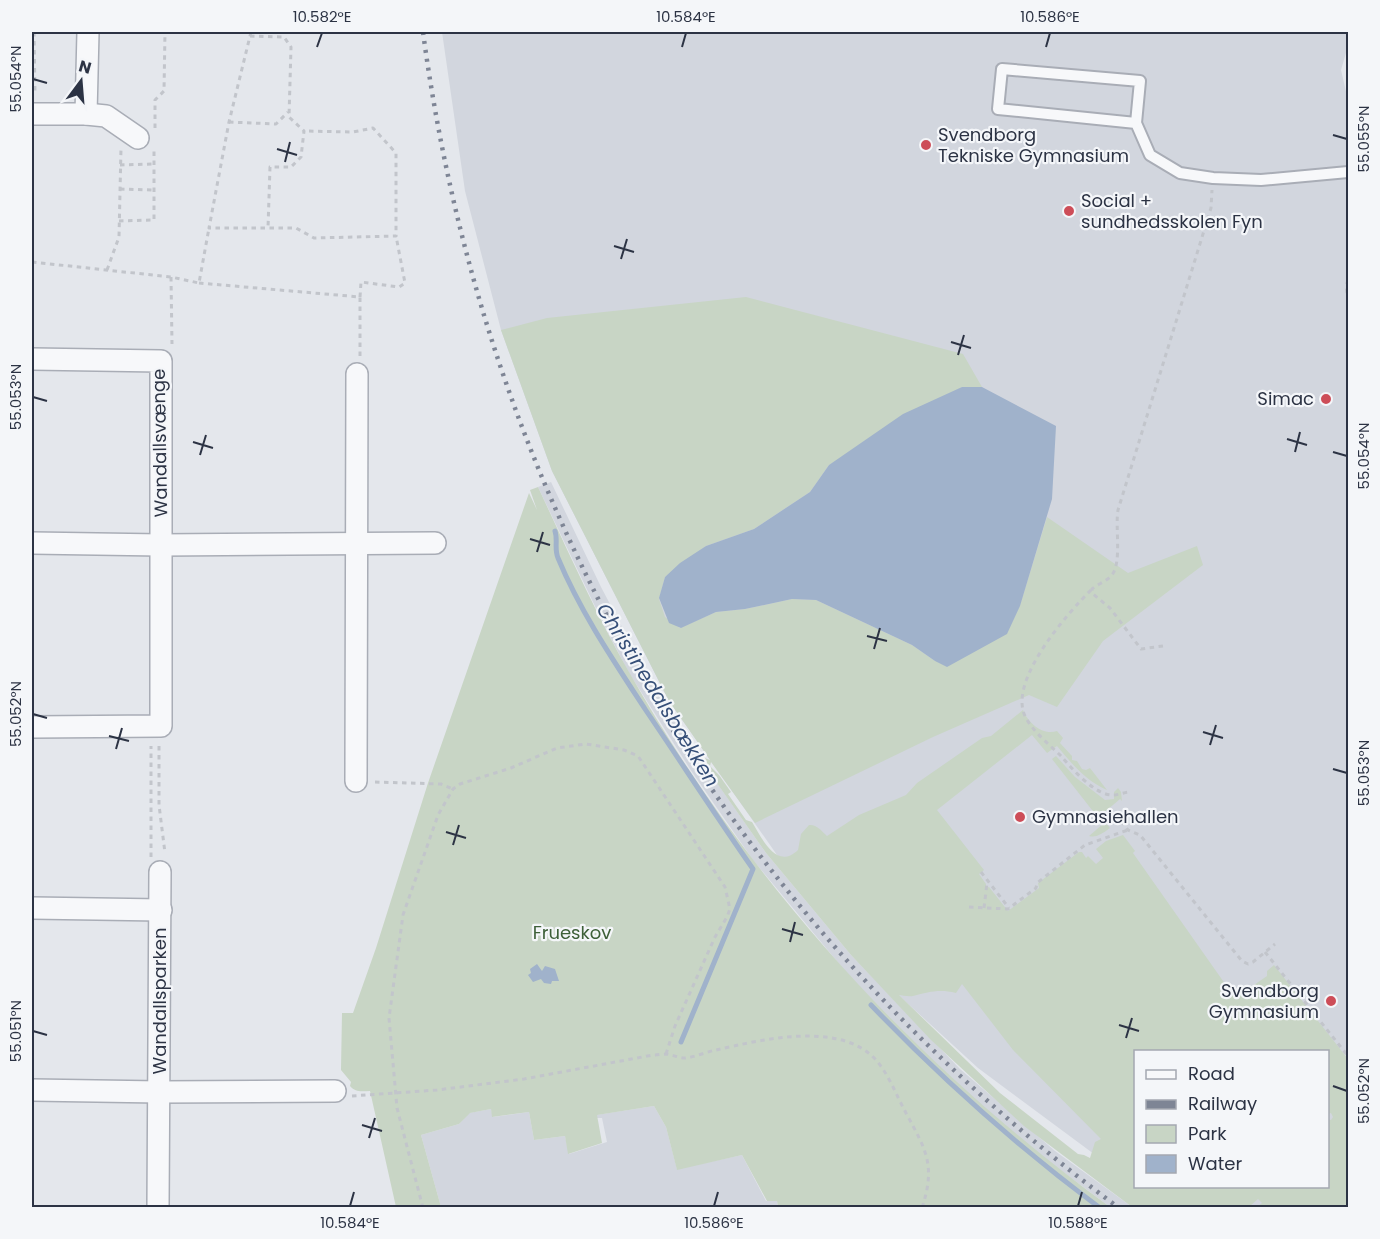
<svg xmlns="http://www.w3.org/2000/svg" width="1380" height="1239" font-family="Poppins,sans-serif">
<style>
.built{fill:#d2d6de}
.green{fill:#c8d5c5;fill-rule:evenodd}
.water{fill:#a0b2cb}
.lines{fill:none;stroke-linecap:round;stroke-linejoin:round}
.stream{stroke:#a0b2cb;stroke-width:5}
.service-casing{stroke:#a9adb6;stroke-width:14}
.minor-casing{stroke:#a9adb6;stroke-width:24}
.path{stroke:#c2c5cb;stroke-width:3;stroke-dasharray:4.5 4.5;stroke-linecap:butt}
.service{stroke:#f7f8fa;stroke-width:10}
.minor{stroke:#f7f8fa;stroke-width:21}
.rail{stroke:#7e8595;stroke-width:4.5;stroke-dasharray:3 6;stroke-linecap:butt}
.ticks{fill:none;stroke:#2c3344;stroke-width:2}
.poi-dot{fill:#cd4d58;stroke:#f4f6f9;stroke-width:2}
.labels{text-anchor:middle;stroke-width:4.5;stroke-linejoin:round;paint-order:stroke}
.poi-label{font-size:18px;fill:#2c3344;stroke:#f4f6f9;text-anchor:start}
.street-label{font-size:18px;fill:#2c3344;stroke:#f4f6f9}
.park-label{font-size:18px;fill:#3e6039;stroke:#f4f6f9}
.water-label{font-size:20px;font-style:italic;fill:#364f78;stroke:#f4f6f9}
.neatline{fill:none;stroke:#2c3344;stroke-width:2}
.ticks-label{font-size:15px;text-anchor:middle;fill:#2c3344}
</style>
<rect width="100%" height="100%" fill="#e4e7ec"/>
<g class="built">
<polygon points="442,32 1348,32 1348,46 1341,70 1348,100 1348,1187 1323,1207 1181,1207 1328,1186 1328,1052 1136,1052 1098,1157 978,1068 893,990 777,855 669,701 552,471 501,330 465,191"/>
<polygon points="551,482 601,587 649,678 694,750 766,853 851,955 960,1069 1055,1151 1132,1207 1110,1207 1031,1148 976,1101 924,1052 850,977 753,860 692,772 629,673 603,623 538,487"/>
<polygon points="654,1106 666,1127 677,1169 742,1155 766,1201 777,1201 778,1207 441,1207 421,1135 459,1124 469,1113 491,1109 493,1117 529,1112 534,1140 565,1136 569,1154 607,1142 602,1118 597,1118 596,1115"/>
</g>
<g class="green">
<path d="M 746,297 L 963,354 L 982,387 L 962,387 L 829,465 L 810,492 L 754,529 L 706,546 L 665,577 L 659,599 L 665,617 L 680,628 L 716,612 L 745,609 L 792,599 L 816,600 L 912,645 L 935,661 L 1007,633 L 1020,605 L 1047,517 L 1128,573 L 1197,546 L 1203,565 L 1103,641 L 1057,707 L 1029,695 L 933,737 L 755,823 L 711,762 L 710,766 L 719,775 L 731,792 L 728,794 L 746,820 L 752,822 C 762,838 776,871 798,850 L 801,834 L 809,825 C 816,824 822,831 827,836 L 859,815 L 906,795 L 917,783 L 982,738 L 991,736 L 1023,710 C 1028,723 1043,736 1057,731 L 1063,738 L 1060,743 L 1072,756 L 1072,760 L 1077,761 L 1082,769 L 1086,770 L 1090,768 L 1107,790 C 1086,781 1071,763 1057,746 L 1047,753 L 1032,735 L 937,810 L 984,870 L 979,874 L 986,884 L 986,888 L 989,887 L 1008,911 L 1039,888 L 1038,883 L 1079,852 L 1082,852 L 1086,858 L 1088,856 L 1096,864 L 1103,858 L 1096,849 L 1106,841 L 1123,835 L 1135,851 L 1133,853 L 1235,998 L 1267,976 L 1267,971 L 1274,965 L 1348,1059 L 1348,1207 L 1257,1207 L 1262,1203 L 1258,1199 L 1250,1206 L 1251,1207 L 1132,1207 L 1024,1126 L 931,1040 L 851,955 L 766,853 L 700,759 L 702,757 L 710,760 L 669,701 L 552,471 L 501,330 L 547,318 ZM 962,984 L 1013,1050 L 1101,1139 L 1095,1142 L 1090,1158 L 1084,1155 L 1078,1154 L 1000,1093 L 899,995 C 902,995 908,997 913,996 C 929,992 939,989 956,993 ZM 1136,1052 L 1328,1052 L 1328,1114 L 1331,1113 L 1333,1117 L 1331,1120 L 1328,1119 L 1328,1186 L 1136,1186 Z"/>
<path d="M 538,487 C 567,549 595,612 629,672 C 748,883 915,1065 1110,1207 L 778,1207 L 777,1201 L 767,1201 L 742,1155 L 677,1170 L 666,1127 L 654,1106 L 597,1115 L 602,1143 L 568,1154 L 565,1136 L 534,1140 L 529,1112 L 492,1117 L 491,1109 L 470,1113 L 459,1124 L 421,1135 L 441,1207 L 396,1207 L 370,1091 C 362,1091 356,1093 350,1086 L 351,1082 L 341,1070 L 342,1013 L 353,1013 L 376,948 L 428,783 L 529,493 L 537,510 L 530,490 Z"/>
<path d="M 1056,756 L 1075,777 L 1105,800 L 1114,799 L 1114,792 L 1118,788 L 1121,792 L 1122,801 L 1120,799 L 1100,816 L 1110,828 C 1102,834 1096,838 1089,836 L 1103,824 L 1052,759 Z"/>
</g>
<g class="water">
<polygon points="962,387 982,387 1056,426 1052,499 1020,606 1007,634 947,667 935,661 912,645 816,600 792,599 745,609 716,612 681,628 669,623 659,598 665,577 680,563 706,546 754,529 810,492 829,465 903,414"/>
<polygon points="537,964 542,971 545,966 555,969 559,981 552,981 551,984 544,983 541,979 533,982 528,975 531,973 530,969"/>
</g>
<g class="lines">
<g class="stream">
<path d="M 555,531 C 558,540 554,549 558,558 C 580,611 613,660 645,709 C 681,762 716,816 753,869 L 681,1042"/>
<path d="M 871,1005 C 942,1079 1017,1146 1100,1208"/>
</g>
<g class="service-casing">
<polyline id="service" points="1136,123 998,109 1002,69 1140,81 1136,123 1150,155 1180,173 1213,178 1261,180 1348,172"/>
</g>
<g class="minor-casing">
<g id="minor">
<polyline points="32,114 86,114 88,32"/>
<polyline points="86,114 106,116 138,138"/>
<polyline points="32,359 161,361 161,726 32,727"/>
<polyline points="32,543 161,545 435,543"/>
<polyline points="356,781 357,374"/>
<polyline points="32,908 161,910"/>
<polyline points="32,1090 160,1092 335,1091"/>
<polyline points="158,1208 160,872"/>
</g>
</g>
<g class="path">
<polyline points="34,32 35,94"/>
<polyline points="251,32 229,122 209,228 296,228 314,238 396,236 396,153 373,128 353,132 304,131"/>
<polyline points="250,36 284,37 291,47 289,117 304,131 301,157 291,167 270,167 268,228"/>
<polyline points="229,122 276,124 288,112"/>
<polyline points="155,128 155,100 164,91 165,32"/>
<polyline points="120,165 154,164"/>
<polyline points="120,189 154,190"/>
<polyline points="119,221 154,220 154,149"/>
<polyline points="32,262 171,277 199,283 209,228"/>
<polyline points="107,270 119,237 121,148"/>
<polyline points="171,277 172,344"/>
<polyline points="1348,280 1346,286 1348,300"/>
<polyline points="199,283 360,297 360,357"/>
<polyline points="360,297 361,282 399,287 405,283 396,236"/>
<path d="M 1091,590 C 1068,613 1008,680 1025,716 C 1032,731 1050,745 1062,757 C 1072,769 1096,796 1113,795 C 1119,795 1125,792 1131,792"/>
<path d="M 1163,646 L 1141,649 L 1110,608 L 1093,594 L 1092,589 C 1098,584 1107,581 1112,575 C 1122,562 1115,527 1118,510 L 1211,208 L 1212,190"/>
<polyline points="159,746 159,805 165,853"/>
<polyline points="375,782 441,784 453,789"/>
<polyline points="1121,821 1128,830 1140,835 1242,961 1248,964 1253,962 1275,944"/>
<polyline points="151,857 151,746"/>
<polyline points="981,872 1009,908"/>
<polyline points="969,907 1008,909 1036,888 1037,883 1085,845 1128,830"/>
<polyline points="984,908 987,883"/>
<polyline points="1265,952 1348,1056"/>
<path d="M 352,1096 L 437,1090 L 524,1079 L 653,1055 C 658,1055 663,1054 667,1054 C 673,1055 679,1058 685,1058 C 695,1057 706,1052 716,1050 C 760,1040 833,1022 871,1055 C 887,1069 896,1095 906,1113 C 926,1150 936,1165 922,1208"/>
<polyline points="423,1208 397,1108 389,1018 403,915 438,815 453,789 460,784 511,768 557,748 586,744 624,750 638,756 725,887 730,909 727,917 715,937 675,1026 666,1054"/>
</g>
<use href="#service" class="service"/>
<use href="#minor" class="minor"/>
<path class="rail" d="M 423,32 C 487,511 730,919 1119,1208"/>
</g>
<path class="ticks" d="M 317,47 L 322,33M 682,47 L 686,33M 1046,47 L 1050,33M 33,79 L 47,83M 1333,135 L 1347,139M 277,149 L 297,155M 285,162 L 290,142M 614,246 L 634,252M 621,259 L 627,239M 951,342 L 971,348M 958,355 L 964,335M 33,397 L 47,401M 1287,439 L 1307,445M 193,442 L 213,448M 1295,452 L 1300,432M 1333,452 L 1347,456M 200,455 L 206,435M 530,539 L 550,545M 537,552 L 543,532M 867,636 L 887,641M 874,649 L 880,628M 33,714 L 47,718M 1203,732 L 1223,738M 109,736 L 129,741M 1210,745 L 1216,725M 116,749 L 122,728M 1333,769 L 1347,773M 446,832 L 466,838M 453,845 L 459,825M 782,929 L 803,935M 790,942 L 795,922M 1119,1025 L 1139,1031M 33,1031 L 47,1035M 1126,1038 L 1132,1018M 1333,1086 L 1347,1091M 362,1125 L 382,1131M 369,1138 L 375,1118M 350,1206 L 354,1192M 714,1206 L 718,1192M 1078,1206 L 1082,1192"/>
<g class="poi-dot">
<circle cx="926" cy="145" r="6"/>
<circle cx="1069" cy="211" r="6"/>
<circle cx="1326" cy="399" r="6"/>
<circle cx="1020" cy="817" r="6"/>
<circle cx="1331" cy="1001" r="6"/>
</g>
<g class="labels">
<g class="poi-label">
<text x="938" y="141">Svendborg<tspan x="938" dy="21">Tekniske Gymnasium</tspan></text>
<text x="1081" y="207">Social +<tspan x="1081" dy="21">sundhedsskolen Fyn</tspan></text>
<text x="1314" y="405" text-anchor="end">Simac</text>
<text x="1032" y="823">Gymnasiehallen</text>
<text x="1319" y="997" text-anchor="end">Svendborg<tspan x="1319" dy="21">Gymnasium</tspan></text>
</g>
<g class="street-label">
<text transform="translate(160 443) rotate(-91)" y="6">Wandallsvænge</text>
<text transform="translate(160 1001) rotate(-90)" y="6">Wandallsparken</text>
</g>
<g class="park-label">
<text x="572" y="939">Frueskov</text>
</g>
<g class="water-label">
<text transform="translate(658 695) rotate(58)" y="7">Christinedalsbækken</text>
</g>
</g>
<rect width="1380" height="1239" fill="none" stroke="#f4f6f9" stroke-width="66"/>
<rect x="1134" y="1050" width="195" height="138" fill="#f4f6f9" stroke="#a4a8b1" stroke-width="1.5"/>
<rect x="1146" y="1070" width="30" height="9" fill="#f7f8fa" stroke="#a4a8b1" stroke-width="1.5"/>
<text x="1188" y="1080" font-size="18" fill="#2c3344">Road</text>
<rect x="1146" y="1100" width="30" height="9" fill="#7e8595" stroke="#a4a8b1" stroke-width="1.5"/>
<text x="1188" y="1110" font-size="18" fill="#2c3344">Railway</text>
<rect x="1146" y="1125" width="30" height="18" fill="#c8d5c5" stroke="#a4a8b1" stroke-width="1.5"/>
<text x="1188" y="1140" font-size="18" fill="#2c3344">Park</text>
<rect x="1146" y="1155" width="30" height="18" fill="#a0b2cb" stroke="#a4a8b1" stroke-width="1.5"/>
<text x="1188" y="1170" font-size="18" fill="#2c3344">Water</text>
<g transform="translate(81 81) rotate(16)" stroke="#f4f6f9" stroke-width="4.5" paint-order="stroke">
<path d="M0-4.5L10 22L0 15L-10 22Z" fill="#2c3344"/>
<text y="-9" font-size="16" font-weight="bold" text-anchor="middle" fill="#2c3344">N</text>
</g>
<rect x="33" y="33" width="1314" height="1173" class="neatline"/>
<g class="ticks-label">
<text x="322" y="22">10.582°E</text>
<text x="686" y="22">10.584°E</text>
<text x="1050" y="22">10.586°E</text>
<text transform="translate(16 79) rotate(-90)" y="5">55.054°N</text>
<text transform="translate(1364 139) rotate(-90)" y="5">55.055°N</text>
<text transform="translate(16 397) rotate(-90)" y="5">55.053°N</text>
<text transform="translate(1364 456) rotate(-90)" y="5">55.054°N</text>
<text transform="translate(16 714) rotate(-90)" y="5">55.052°N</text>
<text transform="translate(1364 773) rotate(-90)" y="5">55.053°N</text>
<text transform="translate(16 1031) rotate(-90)" y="5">55.051°N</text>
<text transform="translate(1364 1091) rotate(-90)" y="5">55.052°N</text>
<text x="350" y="1228">10.584°E</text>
<text x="714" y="1228">10.586°E</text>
<text x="1078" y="1228">10.588°E</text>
</g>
</svg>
